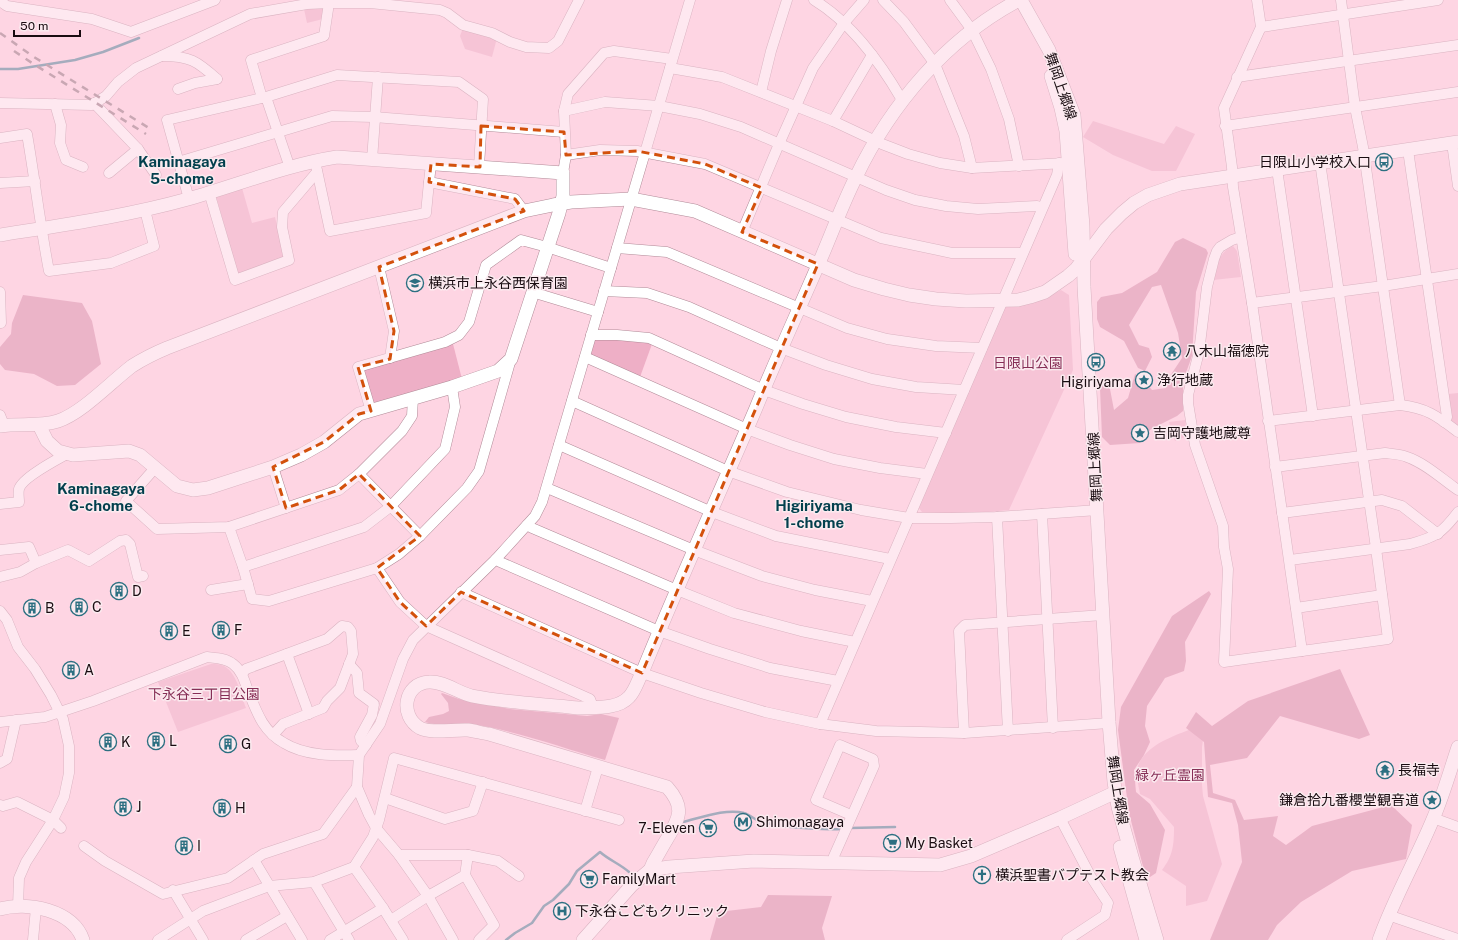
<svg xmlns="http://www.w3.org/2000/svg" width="1458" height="940" font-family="'Public Sans','Noto Sans JP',sans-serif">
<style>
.green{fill:#eeafc6}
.forest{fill:#d68ca7}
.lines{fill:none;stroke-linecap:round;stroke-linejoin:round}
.stream{stroke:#3b7a8e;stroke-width:2.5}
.minor-casing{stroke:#b18b98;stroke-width:11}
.tertiary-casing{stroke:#b18b98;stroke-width:14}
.minor{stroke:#fff;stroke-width:10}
.tertiary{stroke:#fff;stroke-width:13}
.rail{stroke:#8b7079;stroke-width:2.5;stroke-dasharray:7 7;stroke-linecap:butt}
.marked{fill:none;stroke:#d3510c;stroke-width:3;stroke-dasharray:8 5;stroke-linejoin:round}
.labels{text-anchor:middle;stroke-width:3;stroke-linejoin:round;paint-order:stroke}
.street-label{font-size:14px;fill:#190c11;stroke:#fbeaef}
.poi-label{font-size:14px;fill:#190c11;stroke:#fbeaef;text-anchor:start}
.park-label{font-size:14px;fill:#862e56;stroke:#fbeaef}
.neighbourhood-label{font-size:15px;font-weight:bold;fill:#023f4d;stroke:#fbeaef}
</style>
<rect width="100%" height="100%" fill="#fed5e3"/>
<g class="green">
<polygon points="326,6 323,19 307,23 304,9"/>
<polygon points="463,28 497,38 492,57 465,49 460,36"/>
<polygon points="1093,121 1164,144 1176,126 1195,134 1176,171 1152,171 1113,155 1083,137"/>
<polygon points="242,188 252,223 275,217 284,257 238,274 216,196"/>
<path d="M 1233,246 L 1237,251 L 1241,277 L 1213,280 C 1217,267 1218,252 1233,246 Z"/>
<polygon points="1061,290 1069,295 1073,370 1009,510 968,514 922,512 918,507 1003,309 1009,305 1042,300"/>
<polygon points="595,339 646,341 652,344 640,377 588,355"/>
<polygon points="453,344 462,379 373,406 363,370"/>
<polygon points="1458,393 1458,426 1452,421 1448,394"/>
<polygon points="1185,420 1187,436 1175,441 1169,422"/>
<path d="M 211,664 C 215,664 220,664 224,666 C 237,673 241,695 246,708 L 178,732 L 158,682 Z"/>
<path d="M 1205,724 L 1202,747 L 1202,785 L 1203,796 L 1222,864 L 1207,901 L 1186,906 L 1186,886 L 1162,870 C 1173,856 1174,845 1174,827 L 1150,799 L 1140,794 C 1139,787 1136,777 1137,770 C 1142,743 1183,733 1205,724 Z"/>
</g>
<g class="forest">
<polygon points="1183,238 1206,249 1208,253 1196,292 1192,356 1183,381 1183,411 1177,416 1151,429 1140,443 1110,445 1102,437 1100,388 1104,384 1110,389 1114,410 1128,398 1135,374 1142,378 1152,390 1166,388 1170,376 1182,358 1178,333 1161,285 1152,287 1129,325 1139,345 1149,348 1152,357 1145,371 1138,368 1124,341 1100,327 1097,319 1097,302 1101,297 1122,293 1157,272 1175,242"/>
<polygon points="23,295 82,303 92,321 101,364 75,385 57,386 34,374 5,370 0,364 0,347 11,334 12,323"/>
<polygon points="1209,591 1211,594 1185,642 1186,661 1184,671 1165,678 1147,706 1145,726 1150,742 1144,755 1134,770 1136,792 1150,804 1165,830 1156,873 1150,877 1145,874 1129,813 1118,730 1121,707 1172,616"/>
<polygon points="1340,669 1370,735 1359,739 1280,716 1247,758 1210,765 1213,793 1235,800 1244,820 1278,816 1273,836 1286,845 1312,826 1391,805 1412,825 1406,859 1352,871 1301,902 1277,925 1268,940 1210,940 1242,862 1238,825 1232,803 1208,797 1204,742 1186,728 1196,712 1212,726 1248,701"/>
<path d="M 442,693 L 459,699 L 510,709 L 587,716 L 601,714 L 619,718 L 605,760 C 563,748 514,730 471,724 C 457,722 438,727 425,722 L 429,717 L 443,714 L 449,711 L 448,703 L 441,694 Z"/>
<polygon points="768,895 832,896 822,928 825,940 710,940 718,912 761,907"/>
</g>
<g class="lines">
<g class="stream">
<polyline points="0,69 18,69 75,60 103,52 139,38"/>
<path d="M 683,822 C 700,818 726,808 744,813 C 748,814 753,818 757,820 C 779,828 820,830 843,829"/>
<polyline points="850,828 895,827"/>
<path d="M 506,940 L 515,933 L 532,923 L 544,906 L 553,900 L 569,884 L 577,871 L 600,852 C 609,860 620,864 629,872"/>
</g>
<g class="minor-casing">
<g id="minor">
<path d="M 814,0 C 852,23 880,62 902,100"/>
<polyline points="883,0 904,22 935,64 964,136 972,168"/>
<polyline points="950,0 972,30 991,69 1009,119 1019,166"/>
<polyline points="1257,0 1261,27 1224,108 1232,167 1233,187 1252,303 1302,651 1388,639 1375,541 1320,162"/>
<polyline points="1341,0 1355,107 1363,147 1400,405"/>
<polyline points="0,1 7,6 92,19 131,32 215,0"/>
<polyline points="1261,27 1438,0"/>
<path d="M 162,56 C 190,56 197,61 217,79"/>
<polyline points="670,68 722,77 833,121 882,144 908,154 940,163 972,168 1065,163"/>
<polyline points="1237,77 1458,45"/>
<polyline points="178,89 195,83 217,79"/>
<polyline points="761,92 771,51 787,0"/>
<polyline points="266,97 290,168"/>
<polyline points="262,98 251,60 324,36 329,3"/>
<polyline points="0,103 92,105 106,96 118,82 136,68 250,14 307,4 329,3 370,3 440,10 447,13 463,25 492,33 510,42 526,47 549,48 558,41 579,0"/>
<polyline points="94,103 138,149 156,175"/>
<polyline points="55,104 61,125 60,143 66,160 83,167"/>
<polyline points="564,111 605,102 659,106 700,114 741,127 886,190 915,200 946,206 978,209 1037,206 1042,208"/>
<polyline points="833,121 872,55"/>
<polyline points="1225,126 1458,92"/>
<path d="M 0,138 L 27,134 C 35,180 40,225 49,271 L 111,263 L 154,246 L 145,210"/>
<polyline points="1452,143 1458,186"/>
<polyline points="1408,150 1447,417 1444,422"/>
<polyline points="566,155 600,150 637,151 705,164 881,238 952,253 1022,253"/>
<polyline points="372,160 378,77"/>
<polyline points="315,161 330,231 426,213 429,182 515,199 524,211"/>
<polyline points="178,162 332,116 374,117 564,132"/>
<polyline points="1277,169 1313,416"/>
<polyline points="109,173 138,149"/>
<polyline points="563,173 566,155 564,111 568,94 604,53 614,51 672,59"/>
<polyline points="429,182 431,164"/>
<polyline points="0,183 35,181"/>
<polyline points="209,192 235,280 289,260 282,227 283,212 317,172"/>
<polyline points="189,199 167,120 266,97 337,75 459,82 483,99 479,167"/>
<polyline points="742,232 779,144 813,68 844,23 864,0"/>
<polyline points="1241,237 1232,240 1220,247 1217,251 1214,259 1207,287 1199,352 1188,395 1188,403 1195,445 1223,526 1224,547 1228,569 1224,662 1302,651"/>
<polyline points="617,248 667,252 847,328 887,339 936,346 982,348"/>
<polyline points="379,267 394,331 390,358"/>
<polyline points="604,291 647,293 689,307 781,348 826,365 872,379 916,387 964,390"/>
<polyline points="0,292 1,323 0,323"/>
<polyline points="532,292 598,312"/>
<polyline points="1252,303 1383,286 1458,274"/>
<polyline points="591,335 617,335 649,338 764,390 803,404 846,417 896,427 946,433"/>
<polyline points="585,357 747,429 790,445 834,459 880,468 927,474"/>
<polyline points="572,401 728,471 787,492 861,510 909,518 951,518 997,517 1098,510"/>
<polyline points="371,411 358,367 445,342 459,335 469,322 486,265 521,240 547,247 611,268"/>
<polyline points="0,415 4,425"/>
<path d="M 1268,421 L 1400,405 C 1427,408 1437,416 1458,432"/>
<polyline points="559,445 712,512 776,536 890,559"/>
<polyline points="273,467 286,508"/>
<path d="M 1275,467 L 1385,453 C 1392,454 1400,454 1407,457 C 1425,463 1442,479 1458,490"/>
<polyline points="155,468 126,501 157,529 229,527 339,490 359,474 402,431 412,416 413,398"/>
<polyline points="359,474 420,536"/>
<polyline points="547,488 694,550 762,576 815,590 872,601"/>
<path d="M 0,504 L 19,502 C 19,498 18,493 19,489 C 22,478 56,460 67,454"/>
<polyline points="1282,513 1382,500 1402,506 1438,534"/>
<polyline points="1042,514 1053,728"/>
<polyline points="997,517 1008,731"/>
<polyline points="527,525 532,528 677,590 734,613 801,631 855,642"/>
<polyline points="229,527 243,567 252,599 269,601 377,568 399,554 420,536 467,488 479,471 511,359"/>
<polyline points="0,550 29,547 36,563"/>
<polyline points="496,559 500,562 659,631 710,649 770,668 838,681"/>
<path d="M 1290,560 L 1410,544 C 1436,537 1442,533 1458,512"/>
<polyline points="243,567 364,527 390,507 445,449 455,407 452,387"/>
<polyline points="377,568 400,602 426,626 590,699 593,707"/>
<polyline points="0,577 20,572 36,563 68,550 89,561 120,541 126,540 130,544 138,577 143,576"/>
<polyline points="211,590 248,584"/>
<polyline points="461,592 642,673 701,693 765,712 820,724 876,731 964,733 1109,723"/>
<polyline points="1296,608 1382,595"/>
<polyline points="0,611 7,620 18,647 35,669 51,695 63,719 69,746 69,773 64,797 53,820 26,862 19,878 18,907"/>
<polyline points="287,654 309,714"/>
<polyline points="349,664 357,673 359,693 374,704 372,715 360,737 361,741 366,745"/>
<polyline points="242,674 246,669 327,639 342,626 348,627 351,631 353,654 340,688 327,701 323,708 283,724 273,735"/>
<path d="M 0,722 L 45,717 L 93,701 L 207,657 C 216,658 226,658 233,664 C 241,670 244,679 247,688 C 256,710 262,731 284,743 C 305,756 335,756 359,755"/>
<polyline points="820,724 1057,175 1059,163"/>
<polyline points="964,733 959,631 965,625 1103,615"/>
<polyline points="0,763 7,759 16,720"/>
<polyline points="385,798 445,819 473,811 483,782"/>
<polyline points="0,805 3,806 17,802 53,820 61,828"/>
<polyline points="585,811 598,767"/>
<polyline points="1060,818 1091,877 1108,903 1105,915 1067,940"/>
<polyline points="1433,818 1458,827"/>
<polyline points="84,846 105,861 163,894 228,878 263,854 323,834 357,787"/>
<polyline points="399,855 468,855 498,861 519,876"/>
<polyline points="254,860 302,940"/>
<polyline points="833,862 834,856 874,766 873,759 840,745 816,800 851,815"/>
<polyline points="354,867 383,908 403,940"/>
<polyline points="465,875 494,925 479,940"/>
<polyline points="314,882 349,940"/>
<polyline points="173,890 203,940"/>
<polyline points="1388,915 1458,939"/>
<polyline points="391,920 428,896 465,875 468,855"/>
<polyline points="33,940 36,908"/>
<polyline points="158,940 203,911 269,886 314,882 354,867 373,837 379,820 394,758 619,820"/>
<polyline points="246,940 287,916"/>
<polyline points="330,940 383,908"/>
<polyline points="453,940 428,896 399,855 376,828 369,815 357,787 359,755 380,724 403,659 413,640 496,559 535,516 542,502 690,0"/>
</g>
</g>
<g class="tertiary-casing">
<g id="tertiary">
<polyline points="1021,0 1049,50 1074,115 1083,226 1084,287 1109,722 1114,782 1118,807 1132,857 1157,940"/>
<polyline points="1051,76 1061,108 1066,131 1075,254"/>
<path d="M 0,235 C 63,225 127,216 188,199 C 238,185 286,165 337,157 L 563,173 L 563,196 L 559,213 L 511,359 L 498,371 L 452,387 L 359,414 L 324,442 L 301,455 L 273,467 L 208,488 L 193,490 L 177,486 L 140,455 L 129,451 L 73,455 L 58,451 L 47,441 L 39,425"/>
<path d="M 0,426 C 19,423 39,427 58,421 C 82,413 111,382 132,366 C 143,359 155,353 167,348 L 524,211 L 553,205 L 571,202 L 631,199 L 695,211 L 854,280 L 884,289 L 909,295 L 936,299 L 966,301 L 1018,300 L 1030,297 L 1045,292 L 1068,276 L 1076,269 L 1106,229 L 1122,213 L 1134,203 L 1148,195 L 1180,184 L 1458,142"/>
<polyline points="1120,847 1146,940"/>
<path d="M 650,870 L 653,863 C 658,855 662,847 667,839 C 680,817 685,807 667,787 L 489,734 C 482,733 475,731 468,730 C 454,729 432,734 420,728 C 399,716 404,683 429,682 C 444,681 458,693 472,696 C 507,703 543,704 578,708 C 594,707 617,710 629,697 C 635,691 638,680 642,673 C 678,584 718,497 756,408 C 777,357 800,307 822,256 C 833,230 843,203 856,177 C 891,104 947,38 1019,0"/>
<path d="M 0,909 C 27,901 73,910 83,940"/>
<polyline points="583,940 632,885 650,870 669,867 754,861 940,865 971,856 1060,818 1116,792"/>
<path d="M 1379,940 C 1394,898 1416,860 1433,819 C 1443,796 1450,771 1458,747"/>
</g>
</g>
<use href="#minor" class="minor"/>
<use href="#tertiary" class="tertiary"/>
<g class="rail">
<polyline points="0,33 34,57 149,128"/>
<polyline points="14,51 32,63 146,134"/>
</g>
</g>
<path d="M0 0H1458V940H0ZM 481,126 L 564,132 L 566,155 L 637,151 L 705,164 L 762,188 L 742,232 L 818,264 L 642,673 L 461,592 L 426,626 L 400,602 L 377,568 L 420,536 L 359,474 L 339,490 L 286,508 L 273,467 L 324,442 L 359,414 L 371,411 L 358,367 L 390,359 L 394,331 L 379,267 L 524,211 L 515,199 L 429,182 L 431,164 L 480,167 Z" fill="#fed5e3" fill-opacity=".55" fill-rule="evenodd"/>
<path class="marked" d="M 481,126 L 564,132 L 566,155 L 637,151 L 705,164 L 762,188 L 742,232 L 818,264 L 642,673 L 461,592 L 426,626 L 400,602 L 377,568 L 420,536 L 359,474 L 339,490 L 286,508 L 273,467 L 324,442 L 359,414 L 371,411 L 358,367 L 390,359 L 394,331 L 379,267 L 524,211 L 515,199 L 429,182 L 431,164 L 480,167 Z"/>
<defs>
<g id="bus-ring" transform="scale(0.9)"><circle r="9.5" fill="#fbeaef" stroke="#2c6f81" stroke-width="1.5"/><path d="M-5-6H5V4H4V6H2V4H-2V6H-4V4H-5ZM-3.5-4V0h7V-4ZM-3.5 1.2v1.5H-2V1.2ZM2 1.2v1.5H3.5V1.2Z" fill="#2c6f81"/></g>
<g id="school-ring" transform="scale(0.9)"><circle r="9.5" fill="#fbeaef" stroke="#2c6f81" stroke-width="1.5"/><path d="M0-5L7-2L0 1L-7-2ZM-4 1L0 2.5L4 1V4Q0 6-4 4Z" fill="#2c6f81"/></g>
<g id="temple-ring" transform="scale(0.9)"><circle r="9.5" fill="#fbeaef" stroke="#2c6f81" stroke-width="1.5"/><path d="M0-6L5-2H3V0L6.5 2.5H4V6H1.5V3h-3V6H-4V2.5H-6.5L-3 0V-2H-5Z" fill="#2c6f81"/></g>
<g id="sight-ring" transform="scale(0.9)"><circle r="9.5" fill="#fbeaef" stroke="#2c6f81" stroke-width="1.5"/><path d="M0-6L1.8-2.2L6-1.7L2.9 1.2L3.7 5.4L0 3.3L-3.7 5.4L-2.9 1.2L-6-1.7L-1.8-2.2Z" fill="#2c6f81"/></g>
<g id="building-ring" transform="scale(0.9)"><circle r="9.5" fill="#fbeaef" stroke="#2c6f81" stroke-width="1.5"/><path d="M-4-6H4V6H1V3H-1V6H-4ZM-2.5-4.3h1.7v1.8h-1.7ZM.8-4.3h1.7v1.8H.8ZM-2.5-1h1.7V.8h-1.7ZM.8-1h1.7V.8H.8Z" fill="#2c6f81"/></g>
<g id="metro-ring" transform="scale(0.9)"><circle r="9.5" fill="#fbeaef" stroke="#2c6f81" stroke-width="1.5"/><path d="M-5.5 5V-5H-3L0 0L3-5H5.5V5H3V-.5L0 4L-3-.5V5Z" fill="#2c6f81"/></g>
<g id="supermarket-ring" transform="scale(0.9)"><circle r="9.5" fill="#fbeaef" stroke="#2c6f81" stroke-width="1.5"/><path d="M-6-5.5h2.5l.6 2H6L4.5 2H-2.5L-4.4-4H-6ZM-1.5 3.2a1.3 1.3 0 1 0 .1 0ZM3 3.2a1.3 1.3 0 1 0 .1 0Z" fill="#2c6f81"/></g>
<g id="church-ring" transform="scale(0.9)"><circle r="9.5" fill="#fbeaef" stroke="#2c6f81" stroke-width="1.5"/><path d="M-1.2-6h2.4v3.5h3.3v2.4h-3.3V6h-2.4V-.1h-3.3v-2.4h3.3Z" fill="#2c6f81"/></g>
<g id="hospital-ring" transform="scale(0.9)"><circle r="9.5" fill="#fbeaef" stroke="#2c6f81" stroke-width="1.5"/><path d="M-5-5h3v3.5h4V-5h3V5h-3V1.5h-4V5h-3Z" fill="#2c6f81"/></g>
</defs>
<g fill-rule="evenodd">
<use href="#bus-ring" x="1384" y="162"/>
<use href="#school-ring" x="415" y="283"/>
<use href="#temple-ring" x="1172" y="351"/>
<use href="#bus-ring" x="1096" y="362"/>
<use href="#sight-ring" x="1144" y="380"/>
<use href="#sight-ring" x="1140" y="433"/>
<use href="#building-ring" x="119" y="591"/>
<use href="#building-ring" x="79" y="607"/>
<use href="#building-ring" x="32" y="608"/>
<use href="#building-ring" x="221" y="630"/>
<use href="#building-ring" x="169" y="631"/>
<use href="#building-ring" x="71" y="670"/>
<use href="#building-ring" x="156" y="741"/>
<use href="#building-ring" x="108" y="742"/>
<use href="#building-ring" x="228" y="744"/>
<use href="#temple-ring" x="1385" y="770"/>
<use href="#sight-ring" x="1432" y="800"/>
<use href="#building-ring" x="123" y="807"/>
<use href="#building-ring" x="222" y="808"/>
<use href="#metro-ring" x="743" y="822"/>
<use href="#supermarket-ring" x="708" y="828"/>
<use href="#supermarket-ring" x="892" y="843"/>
<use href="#building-ring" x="184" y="846"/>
<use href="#church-ring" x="982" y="875"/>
<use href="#supermarket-ring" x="589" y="879"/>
<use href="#hospital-ring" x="562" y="911"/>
</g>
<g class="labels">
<g class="street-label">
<text transform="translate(1061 86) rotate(71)" y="5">舞岡上郷線</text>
<text transform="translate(1095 467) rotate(-93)" y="5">舞岡上郷線</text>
<text transform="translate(1118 790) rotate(81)" y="5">舞岡上郷線</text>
</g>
<g class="poi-label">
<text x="1371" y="167" text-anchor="end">日限山小学校入口</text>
<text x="428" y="288">横浜市上永谷西保育園</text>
<text x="1185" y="356">八木山福徳院</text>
<text x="1157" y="385">浄行地蔵</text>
<text x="1096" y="387" text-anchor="middle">Higiriyama</text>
<text x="1153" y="438">吉岡守護地蔵尊</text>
<text x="132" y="596">D</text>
<text x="92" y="612">C</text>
<text x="45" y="613">B</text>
<text x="234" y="635">F</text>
<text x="182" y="636">E</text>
<text x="84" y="675">A</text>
<text x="169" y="746">L</text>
<text x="121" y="747">K</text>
<text x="241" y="749">G</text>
<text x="1398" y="775">長福寺</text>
<text x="1419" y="805" text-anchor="end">鎌倉拾九番櫻堂観音道</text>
<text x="136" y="812">J</text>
<text x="235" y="813">H</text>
<text x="756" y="827">Shimonagaya</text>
<text x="695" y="833" text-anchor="end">7-Eleven</text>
<text x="905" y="848">My Basket</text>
<text x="197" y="851">I</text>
<text x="995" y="880">横浜聖書バプテスト教会</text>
<text x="602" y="884">FamilyMart</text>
<text x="575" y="916">下永谷こどもクリニック</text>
</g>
<g class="park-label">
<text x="1028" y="368">日限山公園</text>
<text x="204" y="699">下永谷三丁目公園</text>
<text x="1170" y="780">緑ヶ丘霊園</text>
</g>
<g class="neighbourhood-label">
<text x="182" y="167">Kaminagaya<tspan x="182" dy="17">5-chome</tspan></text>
<text x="101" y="494">Kaminagaya<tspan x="101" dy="17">6-chome</tspan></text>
<text x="814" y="511">Higiriyama<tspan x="814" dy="17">1-chome</tspan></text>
</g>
</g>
<path d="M14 30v6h66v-6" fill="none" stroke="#190c11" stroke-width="2"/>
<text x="20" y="30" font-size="12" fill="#190c11" stroke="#fbeaef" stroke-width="3" paint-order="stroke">50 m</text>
</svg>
